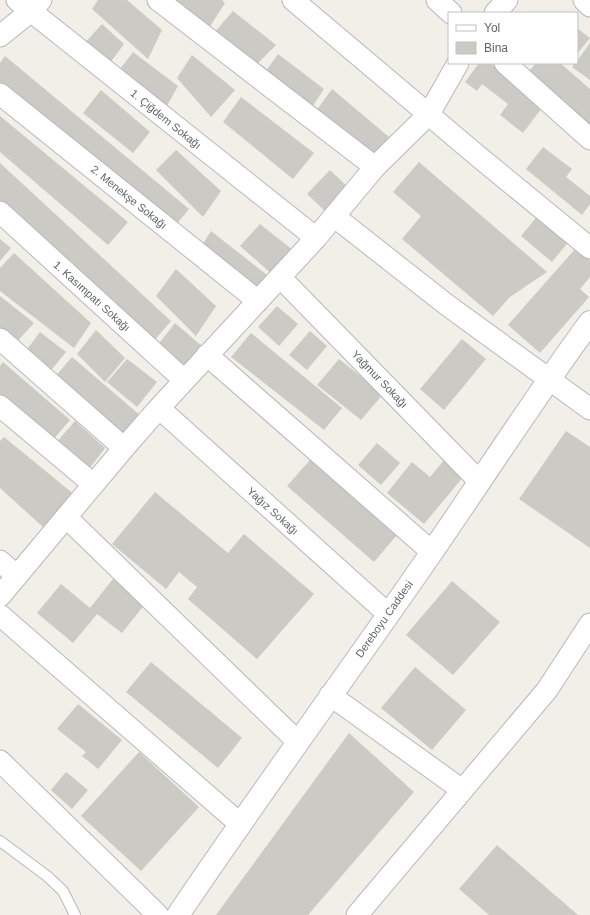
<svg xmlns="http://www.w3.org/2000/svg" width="590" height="915" font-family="Helvetica,sans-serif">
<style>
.building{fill:#cccac5}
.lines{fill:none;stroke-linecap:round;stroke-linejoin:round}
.lane-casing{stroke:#b5b8bc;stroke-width:12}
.street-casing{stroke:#b5b8bc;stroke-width:23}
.secondary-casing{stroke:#b6babf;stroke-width:24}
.lane{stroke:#fff;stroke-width:10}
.street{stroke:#fff;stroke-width:21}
.secondary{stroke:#fff;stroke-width:22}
.labels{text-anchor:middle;stroke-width:3;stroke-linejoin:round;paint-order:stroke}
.street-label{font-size:11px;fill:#5f6368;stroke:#fff}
</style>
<rect width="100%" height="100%" fill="#f1efe8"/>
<g class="building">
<polygon points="98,0 127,0 162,30 148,59 92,9"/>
<polygon points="175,0 222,0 225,3 209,28"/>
<polygon points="233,11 276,45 255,66 214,33"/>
<polygon points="102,24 124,44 107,67 82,46"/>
<polygon points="577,28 590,38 577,54"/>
<polygon points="590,43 590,80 572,67 575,63 577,63 577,61"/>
<polygon points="133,52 178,86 163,113 117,73"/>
<polygon points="278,54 324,89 310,110 264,74"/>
<polygon points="192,55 235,90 211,117 177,78"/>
<polygon points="5,56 189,209 174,227 0,83 0,63"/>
<polygon points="479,63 490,63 544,105 523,133 500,115 508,104 482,84 477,91 465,82"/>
<polygon points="536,63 560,63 590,89 590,134 525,76"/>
<polygon points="332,89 389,137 369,162 314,114"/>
<polygon points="101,90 150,132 133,153 83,113"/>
<polygon points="241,97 314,153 293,179 223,122"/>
<polygon points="0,116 128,222 108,245 0,152"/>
<polygon points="543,147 572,169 566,177 590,196 590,204 582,215 526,169"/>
<polygon points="176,150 221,191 203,217 156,170"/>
<polygon points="419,162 547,272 510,297 493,316 402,239 421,216 393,192"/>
<polygon points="0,163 171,321 153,342 0,202"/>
<polygon points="330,170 351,190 329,215 307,194"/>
<polygon points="540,213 571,239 552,262 521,236"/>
<polygon points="260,224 294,251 273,275 240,246"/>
<polygon points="211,231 267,275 255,293 199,250"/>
<polygon points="0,239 11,248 0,261"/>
<polygon points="576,248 590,260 590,277 580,289 589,297 540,353 508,325"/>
<polygon points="14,253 91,323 74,348 0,291 0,268"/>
<polygon points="176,269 216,306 196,336 156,296"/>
<polygon points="0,296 34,323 14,345 0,332"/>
<polygon points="277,306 298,324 279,346 258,327"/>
<polygon points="175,323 204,348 183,372 157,346"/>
<polygon points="96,330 125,358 105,382 77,354"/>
<polygon points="310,331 327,346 307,370 289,355"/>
<polygon points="40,332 66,352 48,374 25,352"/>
<polygon points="251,333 342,408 324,430 231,357"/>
<polygon points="462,339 486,359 444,410 420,389"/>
<polygon points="72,357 141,416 122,441 53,379"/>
<polygon points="127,359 157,382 137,407 107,382"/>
<polygon points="339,359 383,394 361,420 317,385"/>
<polygon points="3,362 70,420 51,442 0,397 0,366"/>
<polygon points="75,421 105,448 86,473 55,444"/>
<polygon points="566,431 590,447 590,548 519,499"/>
<polygon points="4,437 76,496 44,528 0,488 0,441"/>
<polygon points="377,443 400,463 381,485 358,465"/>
<polygon points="310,460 397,535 374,562 287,486"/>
<polygon points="444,460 464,476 424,524 387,493 412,462 430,477"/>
<polygon points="155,492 228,553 244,534 314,594 257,659 188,599 197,587 179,572 166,589 112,544"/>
<polygon points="113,579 145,604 122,633 97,614 73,643 37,613 61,584 90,608"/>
<polygon points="452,581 500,622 453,675 406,635"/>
<polygon points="151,662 242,738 218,768 126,692"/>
<polygon points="415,667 466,710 432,750 381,708"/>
<polygon points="78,704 122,740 98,769 82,756 86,752 57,729"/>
<polygon points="349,733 414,792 308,915 216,915"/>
<polygon points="139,752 199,807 141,871 81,816"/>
<polygon points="66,772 88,790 72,809 51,790"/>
<polygon points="497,845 578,915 489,915 459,889"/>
</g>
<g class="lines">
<g class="lane-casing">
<polyline id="lane" points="0,841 47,876 63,891 75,915"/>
</g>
<g class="street-casing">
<g id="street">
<polyline points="17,0 316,238"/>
<polyline points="158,0 375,167"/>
<polyline points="293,0 479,157 590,248"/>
<polyline points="437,0 451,13"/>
<polyline points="584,0 590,6"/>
<polyline points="495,13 507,0"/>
<polyline points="0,36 31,11 41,0"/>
<polyline points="505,63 590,139"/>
<polyline points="0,94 258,301"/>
<polyline points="0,212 184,380"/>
<polyline points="335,217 447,305 590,409"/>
<polyline points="280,277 479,481"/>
<polyline points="0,339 124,448"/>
<polyline points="207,355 432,552"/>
<polyline points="0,406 93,484"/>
<polyline points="159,408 388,614"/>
<polyline points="66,517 298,742"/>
<polyline points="0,561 17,576"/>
<polyline points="0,596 124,448 159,408 316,238 375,167 429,114 458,63"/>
<polyline points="0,615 240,824"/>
<polyline points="330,695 462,790"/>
<polyline points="0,761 158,915"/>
<polyline points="357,915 547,690 590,624"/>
</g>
</g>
<g class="secondary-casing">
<path id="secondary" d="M 178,915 C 260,793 348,674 432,552 C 485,475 535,397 590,322"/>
</g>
<use href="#lane" class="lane"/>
<use href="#street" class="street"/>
<use href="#secondary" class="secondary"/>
</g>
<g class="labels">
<g class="street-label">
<text transform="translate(166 119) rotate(39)" y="4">1. Çiğdem Sokağı</text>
<text transform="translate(129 197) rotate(39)" y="4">2. Menekşe Sokağı</text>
<text transform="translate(92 296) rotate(42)" y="4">1. Kasımpatı Sokağı</text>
<text transform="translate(380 379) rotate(46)" y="4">Yağmur Sokağı</text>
<text transform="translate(273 511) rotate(42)" y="4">Yağız Sokağı</text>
<text transform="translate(384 619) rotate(-55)" y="4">Dereboyu Caddesi</text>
</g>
</g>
<rect x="448" y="12" width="130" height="52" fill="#ffffff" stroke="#bfc1c3"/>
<rect x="456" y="25" width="20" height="6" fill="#ffffff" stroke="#bfc1c3"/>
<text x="484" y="32" font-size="12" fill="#5f6368">Yol</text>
<rect x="456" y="42" width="20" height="12" fill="#cccac5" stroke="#bfc1c3"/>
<text x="484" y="52" font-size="12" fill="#5f6368">Bina</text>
</svg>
